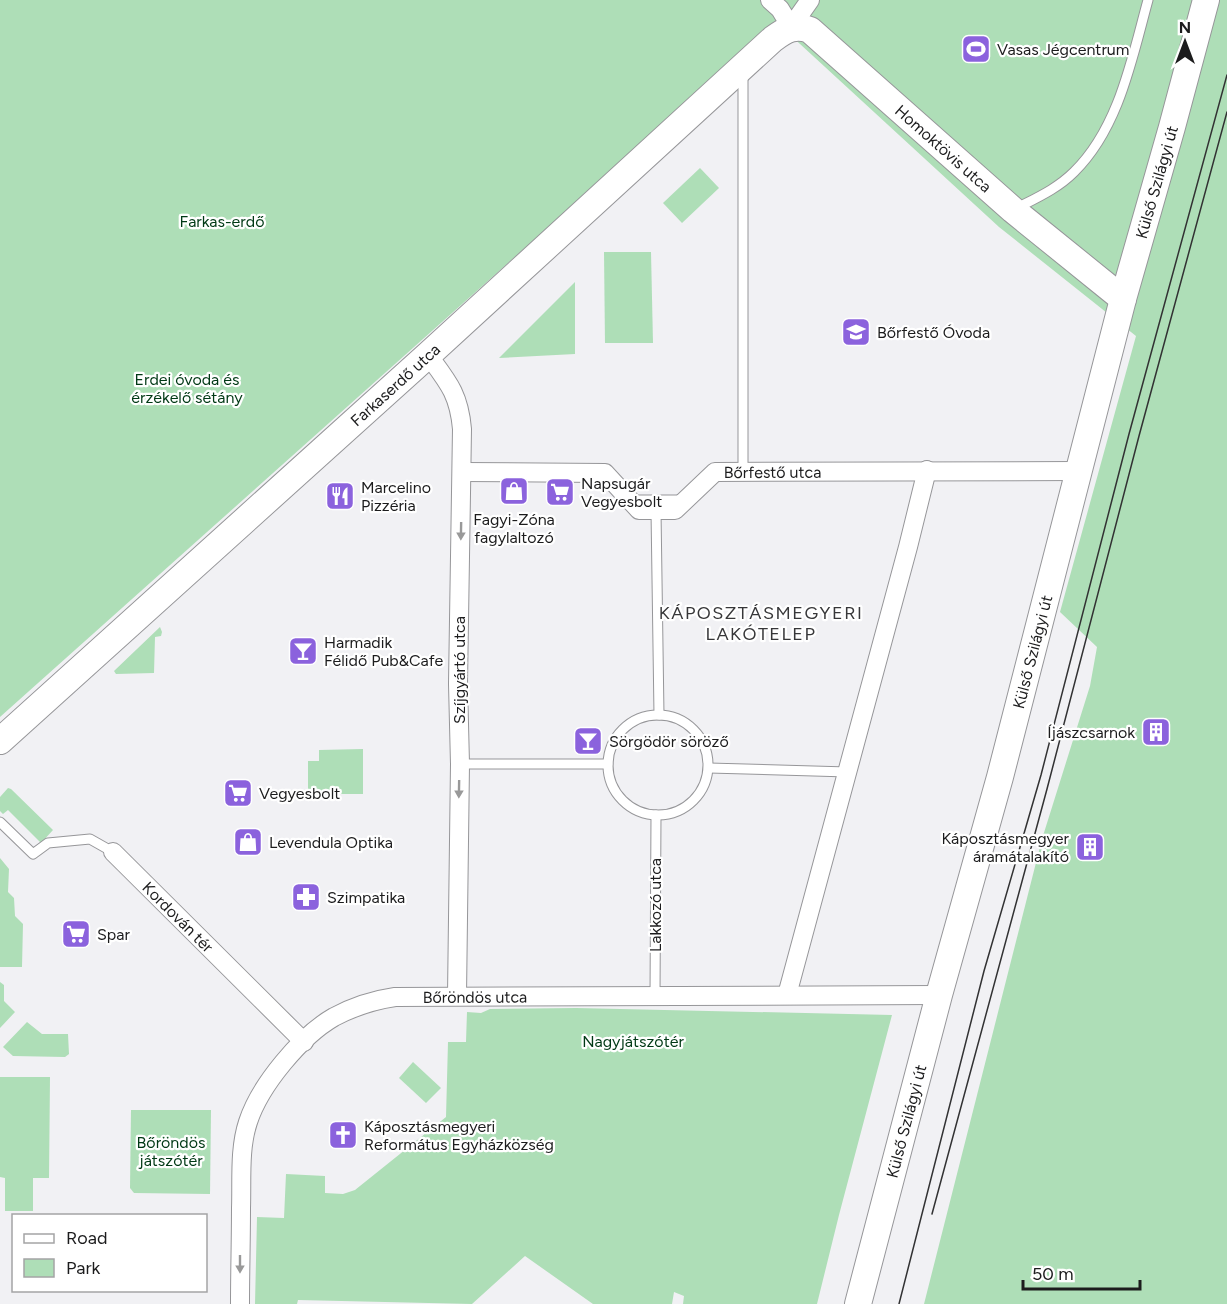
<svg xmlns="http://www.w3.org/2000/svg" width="1227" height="1304" font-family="Figtree,sans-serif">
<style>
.green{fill:#aedeb7}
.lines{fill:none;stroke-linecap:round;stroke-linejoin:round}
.lane-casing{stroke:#969699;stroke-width:11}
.street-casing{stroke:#969699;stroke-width:20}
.secondary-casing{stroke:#969699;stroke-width:28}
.lane{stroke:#fff;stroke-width:9}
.street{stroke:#fff;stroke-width:18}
.secondary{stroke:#fff;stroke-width:26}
.tram{stroke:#323233;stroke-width:1.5}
.oneway{fill:#999}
.labels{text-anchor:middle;stroke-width:4.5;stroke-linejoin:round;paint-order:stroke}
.poi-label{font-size:16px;fill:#1c1c1d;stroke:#fff;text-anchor:start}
.street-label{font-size:16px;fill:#1c1c1d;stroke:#fff}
.park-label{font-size:16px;fill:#003915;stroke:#fff}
.neighbourhood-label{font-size:18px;letter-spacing:1.5px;fill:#373739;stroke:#fff}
</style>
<rect width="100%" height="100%" fill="#f1f1f4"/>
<g class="green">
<polygon points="0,0 1227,0 1227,1304 924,1304 1042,839 1090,686 1097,647 1060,612 1136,336 999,227 775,21 714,79 0,717"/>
<polygon points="700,168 719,188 682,223 663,203"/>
<polygon points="604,252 651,252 653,343 605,343"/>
<polygon points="575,282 575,354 499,358"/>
<polygon points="160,627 162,632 161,636 155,637 154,673 116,674 114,671"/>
<polygon points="363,749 363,794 308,794 308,761 319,761 319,750"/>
<polygon points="8,788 11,789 53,830 41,843 8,810 3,814 0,811 0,797"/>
<polygon points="0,858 9,869 8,892 14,898 15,916 23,924 22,967 0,967"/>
<polygon points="0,982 4,985 4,1001 15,1012 0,1028"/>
<polygon points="576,1008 892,1015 839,1215 817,1304 683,1304 684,1296 674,1292 672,1304 593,1304 525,1256 472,1304 298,1300 297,1304 255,1304 257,1217 284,1218 286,1174 325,1176 325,1193 343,1194 355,1190 446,1117 448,1042 466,1042 467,1012 481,1013 490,1009"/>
<polygon points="27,1022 42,1034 68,1034 69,1054 65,1057 13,1056 3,1047"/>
<polygon points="413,1062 441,1088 426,1103 399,1078"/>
<polygon points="0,1077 50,1077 49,1178 33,1178 33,1211 5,1211 5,1178 0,1177"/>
<polygon points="131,1110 211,1110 210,1194 134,1193 130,1188"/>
</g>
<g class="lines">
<g class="lane-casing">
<g id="lane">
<polyline points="743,72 743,472"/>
<path d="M 1015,209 C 1036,198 1057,189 1074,172 C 1119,128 1132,58 1148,0"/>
<polyline points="631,500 683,500"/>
<polyline points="656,511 659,715"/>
<circle cx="658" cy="765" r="50"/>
<polyline points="460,764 608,764"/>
<polyline points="709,768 848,772"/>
<polyline points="0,822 33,854 48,843 90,839 113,852"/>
<polyline points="655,996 656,815"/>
</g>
</g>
<g class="street-casing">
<g id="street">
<polyline points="770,0 780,9 791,27 810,0"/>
<path d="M 428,355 C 448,382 459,394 462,429 L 458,684 L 460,764 L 457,995"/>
<path id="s1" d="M 462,472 L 605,473 L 639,510 L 675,510 L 715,472 L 1077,471"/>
<path id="s2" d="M 113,852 L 304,1042"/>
<polyline points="787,995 908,547 927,470"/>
<path id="s3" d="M 240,1304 C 240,1272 241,1240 241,1208 C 242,1180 239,1149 248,1122 C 260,1085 301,1036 334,1017 C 353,1007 374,1000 395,997 L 939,995"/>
</g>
</g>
<g class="secondary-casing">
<g id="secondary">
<path id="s4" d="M 0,741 L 428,355 L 773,39 C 785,30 795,24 810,30 L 1013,210 L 1123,299"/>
<path id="s5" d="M 858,1304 L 939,995 L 1000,777 L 1123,299 L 1172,127 L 1206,0"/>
</g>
</g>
<use href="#lane" class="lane"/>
<use href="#street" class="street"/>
<use href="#secondary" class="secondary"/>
<g class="tram">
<polyline points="932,1214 1047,789 1139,436 1227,112"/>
<polyline points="899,1304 984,971 1041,775 1129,434 1227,75"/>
</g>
</g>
<defs><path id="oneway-solid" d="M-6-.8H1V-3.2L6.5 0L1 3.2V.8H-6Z" transform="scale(1.5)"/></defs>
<g class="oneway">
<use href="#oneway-solid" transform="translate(461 531) rotate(91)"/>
<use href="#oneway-solid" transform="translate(459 789) rotate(91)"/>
<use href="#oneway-solid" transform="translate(240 1264) rotate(90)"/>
</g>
<defs>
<g id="stadium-square" transform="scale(1.5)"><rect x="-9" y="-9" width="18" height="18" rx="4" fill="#8b62dd" stroke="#fff"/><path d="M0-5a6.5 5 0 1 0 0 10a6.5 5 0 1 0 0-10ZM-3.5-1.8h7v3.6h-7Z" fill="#fff"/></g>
<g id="school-square" transform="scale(1.5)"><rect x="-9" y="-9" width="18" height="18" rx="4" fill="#8b62dd" stroke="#fff"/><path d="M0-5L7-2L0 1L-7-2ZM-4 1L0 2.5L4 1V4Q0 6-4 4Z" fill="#fff"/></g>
<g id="shop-square" transform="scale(1.5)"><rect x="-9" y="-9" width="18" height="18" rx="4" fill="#8b62dd" stroke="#fff"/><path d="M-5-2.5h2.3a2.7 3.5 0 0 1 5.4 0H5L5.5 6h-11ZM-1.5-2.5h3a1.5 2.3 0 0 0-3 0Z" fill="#fff"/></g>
<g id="supermarket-square" transform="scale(1.5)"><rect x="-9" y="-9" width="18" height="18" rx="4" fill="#8b62dd" stroke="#fff"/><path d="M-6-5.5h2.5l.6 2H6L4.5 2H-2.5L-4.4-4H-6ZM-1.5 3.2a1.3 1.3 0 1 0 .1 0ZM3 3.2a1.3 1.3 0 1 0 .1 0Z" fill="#fff"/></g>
<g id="restaurant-square" transform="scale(1.5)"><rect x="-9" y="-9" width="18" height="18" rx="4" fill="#8b62dd" stroke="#fff"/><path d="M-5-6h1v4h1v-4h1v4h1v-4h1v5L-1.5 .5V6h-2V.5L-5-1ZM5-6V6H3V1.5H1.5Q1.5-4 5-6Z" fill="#fff"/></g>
<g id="bar-square" transform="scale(1.5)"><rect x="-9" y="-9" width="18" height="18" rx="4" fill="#8b62dd" stroke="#fff"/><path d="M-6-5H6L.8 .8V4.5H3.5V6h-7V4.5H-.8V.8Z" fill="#fff"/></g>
<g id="building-square" transform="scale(1.5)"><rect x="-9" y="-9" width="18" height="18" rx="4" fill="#8b62dd" stroke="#fff"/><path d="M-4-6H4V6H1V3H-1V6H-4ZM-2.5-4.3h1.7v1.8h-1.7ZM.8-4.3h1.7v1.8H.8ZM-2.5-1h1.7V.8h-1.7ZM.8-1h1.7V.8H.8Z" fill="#fff"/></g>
<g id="pharmacy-square" transform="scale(1.5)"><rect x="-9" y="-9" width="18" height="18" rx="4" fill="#8b62dd" stroke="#fff"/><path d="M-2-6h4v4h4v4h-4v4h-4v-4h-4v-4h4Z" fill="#fff"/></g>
<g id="church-square" transform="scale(1.5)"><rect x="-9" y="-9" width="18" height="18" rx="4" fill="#8b62dd" stroke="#fff"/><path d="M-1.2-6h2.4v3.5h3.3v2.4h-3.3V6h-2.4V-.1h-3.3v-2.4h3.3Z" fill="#fff"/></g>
</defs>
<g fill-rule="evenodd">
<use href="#stadium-square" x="976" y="49"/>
<use href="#school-square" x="856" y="332"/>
<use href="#shop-square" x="514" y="491"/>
<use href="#supermarket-square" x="560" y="492"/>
<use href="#restaurant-square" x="340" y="496"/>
<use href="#bar-square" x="303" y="651"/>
<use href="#building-square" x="1156" y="732"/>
<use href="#bar-square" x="588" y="741"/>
<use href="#supermarket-square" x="238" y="793"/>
<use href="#shop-square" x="248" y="842"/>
<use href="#building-square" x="1090" y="847"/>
<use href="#pharmacy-square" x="306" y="897"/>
<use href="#supermarket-square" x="76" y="934"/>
<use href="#church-square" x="343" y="1135"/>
</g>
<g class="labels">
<g class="poi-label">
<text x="997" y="55">Vasas Jégcentrum</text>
<text x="877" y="338">Bőrfestő Óvoda</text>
<text x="581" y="489">Napsugár<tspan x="581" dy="18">Vegyesbolt</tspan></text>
<text x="361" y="493">Marcelino<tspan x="361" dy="18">Pizzéria</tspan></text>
<text x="514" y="525" text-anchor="middle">Fagyi-Zóna<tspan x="514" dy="18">fagylaltozó</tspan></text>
<text x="324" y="648">Harmadik<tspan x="324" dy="18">Félidő Pub&amp;Cafe</tspan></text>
<text x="1135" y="738" text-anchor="end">Íjászcsarnok</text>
<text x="609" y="747">Sörgödör söröző</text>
<text x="259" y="799">Vegyesbolt</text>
<text x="1069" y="844" text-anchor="end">Káposztásmegyer<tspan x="1069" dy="18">áramátalakító</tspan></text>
<text x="269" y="848">Levendula Optika</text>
<text x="327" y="903">Szimpatika</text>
<text x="97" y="940">Spar</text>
<text x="364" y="1132">Káposztásmegyeri<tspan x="364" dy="18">Református Egyházközség</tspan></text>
</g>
<g class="street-label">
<text dy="6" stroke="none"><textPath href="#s4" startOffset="1263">Homoktövis utca</textPath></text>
<text dy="6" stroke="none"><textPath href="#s5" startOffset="1161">Külső Szilágyi út</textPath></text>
<text dy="6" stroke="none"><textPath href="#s4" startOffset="532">Farkaserdő utca</textPath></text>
<text dy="6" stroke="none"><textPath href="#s1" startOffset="342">Bőrfestő utca</textPath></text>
<text dy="6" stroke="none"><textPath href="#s5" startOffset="675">Külső Szilágyi út</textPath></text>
<text transform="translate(459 670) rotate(-90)" y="6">Szíjgyártó utca</text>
<text transform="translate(655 905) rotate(-90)" y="6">Lakkozó utca</text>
<text dy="6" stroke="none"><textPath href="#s2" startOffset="92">Kordován tér</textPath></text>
<text dy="6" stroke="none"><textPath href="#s3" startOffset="465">Bőröndös utca</textPath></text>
<text dy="6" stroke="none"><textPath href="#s5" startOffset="189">Külső Szilágyi út</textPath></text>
</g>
<g class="park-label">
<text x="222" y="227">Farkas-erdő</text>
<text x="187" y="385">Erdei óvoda és<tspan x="187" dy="18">érzékelő sétány</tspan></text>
<text x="633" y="1047">Nagyjátszótér</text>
<text x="171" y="1148">Bőröndös<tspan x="171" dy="18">játszótér</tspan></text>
</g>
<g class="neighbourhood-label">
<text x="761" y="619">KÁPOSZTÁSMEGYERI<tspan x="761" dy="21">LAKÓTELEP</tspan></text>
</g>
</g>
<rect x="12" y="1214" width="195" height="78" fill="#ffffff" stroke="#a4a4a5" stroke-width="1.5"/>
<rect x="24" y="1234" width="30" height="9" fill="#ffffff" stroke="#a4a4a5" stroke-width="1.5"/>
<text x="66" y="1244" font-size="18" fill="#1c1c1d">Road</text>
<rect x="24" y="1259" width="30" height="18" fill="#aedeb7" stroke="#a4a4a5" stroke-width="1.5"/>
<text x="66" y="1274" font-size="18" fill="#1c1c1d">Park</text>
<g transform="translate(1185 42)" stroke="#ffffff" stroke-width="4.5" paint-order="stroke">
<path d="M0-4.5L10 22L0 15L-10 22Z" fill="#1c1c1d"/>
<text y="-9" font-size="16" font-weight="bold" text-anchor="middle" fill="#1c1c1d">N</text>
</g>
<path d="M1023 1280v9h117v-9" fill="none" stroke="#1c1c1d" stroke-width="3"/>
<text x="1032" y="1280" font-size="18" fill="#1c1c1d" stroke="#ffffff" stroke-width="4.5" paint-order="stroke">50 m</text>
</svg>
